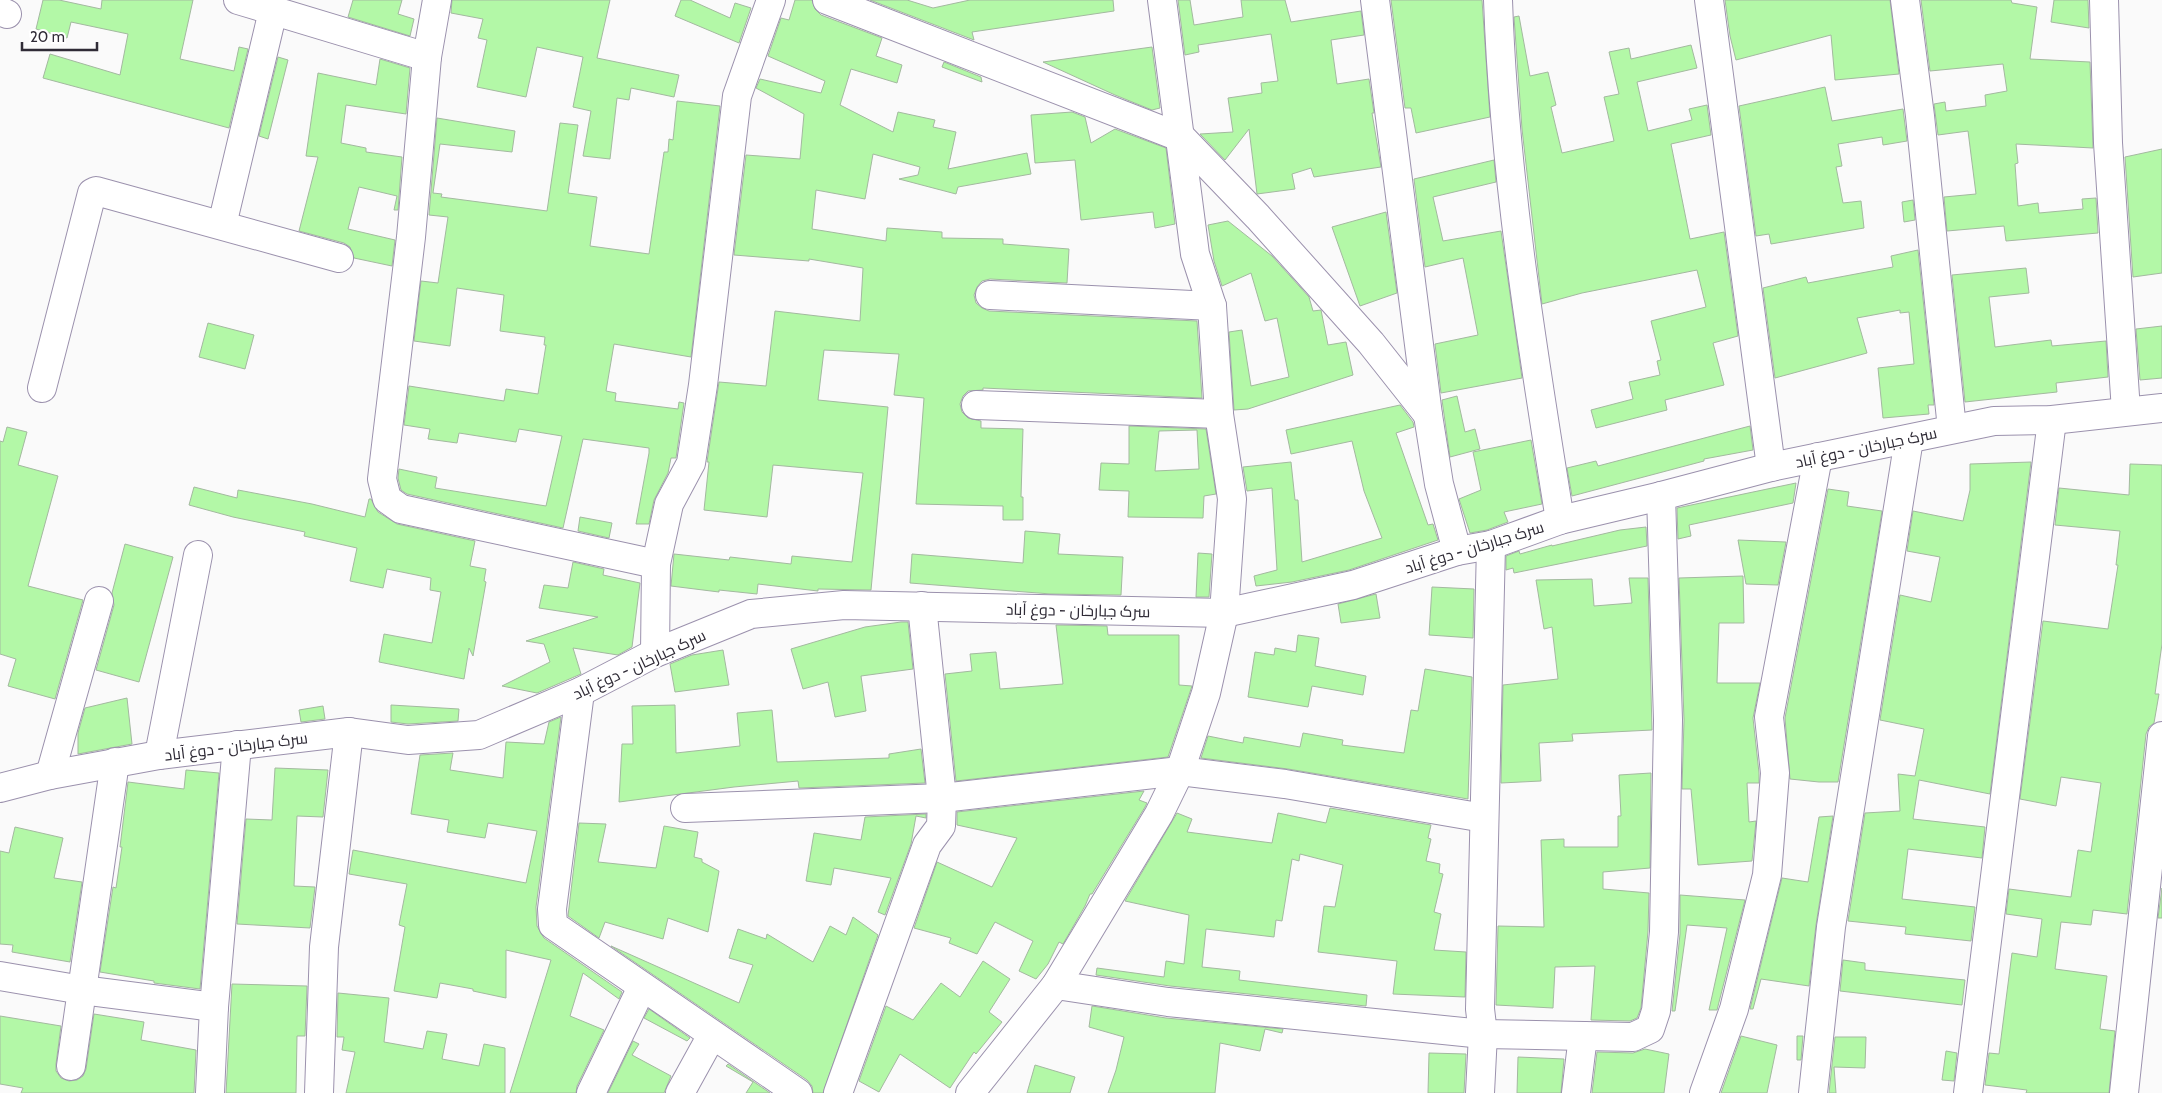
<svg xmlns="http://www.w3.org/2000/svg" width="2162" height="1093" font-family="Cabin,Cairo,sans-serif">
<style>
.building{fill:#b3f8a7;stroke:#a3b99f;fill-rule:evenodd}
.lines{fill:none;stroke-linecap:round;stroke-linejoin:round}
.street-casing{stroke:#9b91ad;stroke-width:30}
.street{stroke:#fff;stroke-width:28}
.labels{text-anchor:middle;stroke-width:4.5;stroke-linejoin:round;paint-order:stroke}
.street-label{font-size:16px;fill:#2f2b36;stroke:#fff}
</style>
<rect width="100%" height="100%" fill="#fafafa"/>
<g class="building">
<polygon points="43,0 59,0 101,9 102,0 193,0 180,59 234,71 239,47 248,49 229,128 43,78 50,54 120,75 128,34 71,22 67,38 36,29"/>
<polygon points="353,0 402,0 398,14 414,19 410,36 348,17"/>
<polygon points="452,0 610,0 597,58 679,75 674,97 631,88 629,100 617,98 610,159 583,156 591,111 573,107 583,57 537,47 526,97 477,87 487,40 478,38 483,19 451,13"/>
<polygon points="681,0 690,0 730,18 735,3 751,8 739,43 675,16"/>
<polygon points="795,0 812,0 815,9 821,15 882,38 876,56 902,65 897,83 851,69 840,105 893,132 898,112 935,120 933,127 956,132 948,169 1027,153 1031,174 958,187 956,194 899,179 918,175 920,167 873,154 865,199 816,190 812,229 886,241 887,228 942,232 942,238 1003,239 1003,244 1069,249 1067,283 990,279 982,281 977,287 974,295 976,303 982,308 989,311 1197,321 1202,398 983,388 983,390 968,391 963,396 960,404 962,412 968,418 981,421 981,428 1023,429 1021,497 1023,497 1023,520 1003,520 1003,506 916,504 924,398 894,395 899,354 824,350 818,400 888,407 871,590 818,589 818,591 758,584 757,594 719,590 719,592 671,586 674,554 729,560 730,557 791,564 792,556 852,562 863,473 773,465 767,517 704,510 709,462 707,462 719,382 766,386 775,311 860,321 863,268 809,259 809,261 734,255 746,155 800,159 804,114 756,88 760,79 821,93 825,81 768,56 781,18 789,20"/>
<polygon points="870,0 907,0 933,8 970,0 1113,0 1114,11 972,32 974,40"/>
<polygon points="1178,0 1190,0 1194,25 1243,17 1241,0 1285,0 1291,22 1361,11 1364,35 1331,40 1337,84 1369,79 1374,113 1372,113 1381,167 1314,177 1311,168 1292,174 1295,189 1257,194 1249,129 1225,160 1200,134 1233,132 1228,98 1262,93 1261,83 1278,81 1271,34 1198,45 1199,52 1185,55"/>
<polygon points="1391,0 1482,0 1490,117 1416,133 1411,108 1405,108"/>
<polygon points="1725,0 1890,0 1899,74 1835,80 1831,35 1736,60 1730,36"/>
<polygon points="1921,0 2011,0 2012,3 2037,7 2030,59 2090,62 2093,148 2016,144 2018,163 2015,164 2018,206 2038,203 2039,213 2083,209 2082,199 2096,198 2098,233 2006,241 2004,226 1947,231 1944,197 1976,194 1968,131 1938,135 1934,104 1945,102 1946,111 1986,106 1985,95 2007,91 2003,64 1930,71"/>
<polygon points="2054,0 2088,0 2089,28 2051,22"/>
<polygon points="1519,16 1530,76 1548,72 1556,105 1551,107 1562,153 1614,141 1604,97 1619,94 1609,52 1629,48 1631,59 1691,45 1697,68 1637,82 1648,131 1692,120 1689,109 1707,105 1711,135 1671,144 1690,239 1724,232 1738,336 1713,343 1724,385 1665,400 1667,410 1596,428 1591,410 1633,399 1629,382 1660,375 1657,361 1661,360 1651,321 1706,307 1697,270 1582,293 1542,304 1522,129 1514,17"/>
<polygon points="1152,47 1160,108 1152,110 1115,95 1043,62"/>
<polygon points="278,57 288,60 268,139 259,136"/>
<polygon points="380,59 410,68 406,114 346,105 341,143 366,148 366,152 402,157 398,210 394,210 397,196 359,187 348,229 395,240 392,266 354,258 350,247 344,243 299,231 318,157 306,156 318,73 376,85"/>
<polygon points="944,62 981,77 982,82 942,67"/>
<polygon points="1825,87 1832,121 1903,109 1907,141 1883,145 1882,137 1838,144 1842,166 1836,167 1843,203 1861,201 1864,228 1771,244 1769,234 1756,236 1739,106"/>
<polygon points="677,101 720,106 691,357 614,344 606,391 616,393 615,401 678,409 679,402 684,403 676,458 671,458 668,473 654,500 649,524 636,524 649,453 649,448 583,439 563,528 407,494 401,490 398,478 399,469 437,477 435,488 546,506 562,436 519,429 516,442 459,433 457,443 428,439 430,429 404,425 409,386 504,401 506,389 538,394 546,345 544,345 545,337 500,331 504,295 457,288 450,346 414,341 421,281 438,283 448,217 429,215 437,118 515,131 512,152 440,144 433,193 442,194 441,197 547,211 560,123 578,125 568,193 597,197 590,246 649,254 664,152 668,152 669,139 673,140"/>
<polygon points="1072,112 1085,117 1091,143 1115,129 1166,148 1175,224 1155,228 1153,212 1081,220 1075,160 1035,163 1031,115"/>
<polygon points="2162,149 2162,273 2133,277 2125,157"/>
<polygon points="1494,160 1496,182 1433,197 1443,241 1501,231 1522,378 1441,393 1435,344 1478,335 1463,258 1425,267 1414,179"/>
<polygon points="1913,200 1915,220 1904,222 1902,202"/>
<polygon points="1386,212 1397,293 1360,306 1332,227"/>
<polygon points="1228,221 1272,256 1309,297 1313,311 1321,310 1328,345 1346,342 1353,375 1248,409 1234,410 1229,332 1242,330 1251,386 1289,377 1277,318 1265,321 1251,273 1222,286 1214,261 1208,225"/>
<polygon points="1918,250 1934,405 1928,405 1929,414 1883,418 1878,368 1914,364 1909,312 1900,313 1900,310 1857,318 1867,353 1775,378 1763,288 1806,277 1808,283 1893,267 1891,256"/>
<polygon points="2026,268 2029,293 1989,297 1995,347 2051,340 2052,346 2106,341 2108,377 2056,383 2057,392 1965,402 1952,275"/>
<polygon points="208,323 254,335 245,369 199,357"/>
<polygon points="2162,326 2162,378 2140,380 2136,329"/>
<polygon points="1457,396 1465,432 1475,429 1480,449 1450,457 1442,400"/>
<polygon points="1400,405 1413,422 1414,427 1396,433 1428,525 1433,524 1438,540 1349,570 1292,582 1256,586 1254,576 1277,570 1272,488 1247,491 1243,467 1291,462 1295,500 1298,500 1302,562 1382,538 1364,491 1352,441 1291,454 1286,430"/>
<path d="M 1129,426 L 1206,429 L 1216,494 L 1204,496 L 1203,518 L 1128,517 L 1129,491 L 1099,490 L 1101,463 L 1129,464 ZM 1197,430 L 1199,469 L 1155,471 L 1159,431 Z"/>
<polygon points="1750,426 1753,450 1704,459 1704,461 1572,496 1567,468 1596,461 1598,466"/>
<polygon points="7,427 27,432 18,465 58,476 28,586 83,600 55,699 8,686 16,659 0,654 0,441 3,442"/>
<polygon points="1531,440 1542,504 1504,512 1508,522 1487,530 1470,533 1459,499 1481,490 1473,452"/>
<polygon points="2031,462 1990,794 1919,780 1913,819 1985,827 1982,858 1908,849 1902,899 1975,907 1971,941 1905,934 1906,927 1848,921 1865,813 1900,811 1898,774 1915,776 1924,729 1880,720 1900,595 1931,602 1940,557 1907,551 1913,511 1963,521 1970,490 1970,464"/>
<polygon points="2130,464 2162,465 2162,644 2155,694 2159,694 2154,723 2149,727 2146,734 2127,914 2093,910 2091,925 2061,922 2055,969 2107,976 2100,1029 2115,1031 2109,1093 2026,1093 2027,1090 1985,1085 1989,1053 1999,1054 2012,953 2037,957 2042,919 2006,914 2009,889 2071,897 2078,850 2091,852 2101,783 2061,777 2056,806 2020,799 2043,621 2108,629 2118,565 2116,565 2120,531 2055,525 2059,488 2129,495"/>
<polygon points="1796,483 1793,503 1689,525 1691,536 1678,539 1677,508"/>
<polygon points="194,487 237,498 238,490 312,504 365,517 369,499 371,499 378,512 397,524 475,541 470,566 486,569 484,581 486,582 473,656 469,648 464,679 379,662 384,634 432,643 441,592 430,590 431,578 387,569 383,588 350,581 357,548 304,536 305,532 233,517 189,505"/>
<polygon points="1828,489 1849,492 1847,506 1882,511 1838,782 1819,782 1790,779 1785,718"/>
<polygon points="580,517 612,523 609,538 578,531"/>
<polygon points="1646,527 1647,546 1514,573 1513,568 1506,570 1506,556 1519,551 1520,554 1552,545 1552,546 1620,530"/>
<polygon points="1025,531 1060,534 1058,554 1123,557 1121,595 1051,594 910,583 912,554 1023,563"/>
<polygon points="1738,540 1786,542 1778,585 1746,584"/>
<polygon points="125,544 173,557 139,682 96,670 114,605 112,593"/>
<polygon points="1198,553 1212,554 1209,597 1196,597"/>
<polygon points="573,562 604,569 603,575 640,583 632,647 618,655 573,648 581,674 537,693 502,686 550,662 544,644 526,641 598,617 539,608 544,585 568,588"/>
<polygon points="1743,576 1744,623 1719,623 1717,683 1760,683 1753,718 1759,773 1759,783 1747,783 1749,822 1756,821 1752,861 1698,865 1691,789 1682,789 1684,720 1679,578"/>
<polygon points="1629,578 1648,578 1652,730 1572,734 1573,741 1539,743 1541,781 1501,783 1503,685 1558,679 1552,627 1544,629 1536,580 1592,579 1594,606 1632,603"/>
<polygon points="1432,587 1474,589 1473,638 1429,635"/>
<polygon points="1376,594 1380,618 1341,623 1338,604"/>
<polygon points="901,622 908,622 913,669 861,676 866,711 835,717 828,682 803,689 791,649 865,627"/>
<polygon points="1056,625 1107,626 1108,635 1179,635 1179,685 1192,686 1168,757 956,781 945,674 972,671 970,654 996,652 1000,689 1063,684"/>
<polygon points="1298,635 1319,638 1315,666 1366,676 1363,695 1312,686 1308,707 1248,697 1255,652 1274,655 1275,648 1296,652"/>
<polygon points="723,650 729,685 675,692 670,664 692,655"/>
<polygon points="1425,669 1472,677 1468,799 1288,769 1201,758 1208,736 1243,743 1244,737 1300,747 1303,733 1343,740 1342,745 1404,753 1411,710 1418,711"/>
<polygon points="127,698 132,744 78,754 78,733 85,708"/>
<polygon points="391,705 459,709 458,721 408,724 391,722"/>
<polygon points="675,705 676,753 740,746 737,713 772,710 777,762 889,758 889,754 921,749 925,783 799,788 798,781 734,787 619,802 622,744 633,744 632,706"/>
<polygon points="323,706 325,719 301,722 299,710"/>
<polygon points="561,717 536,907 537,926 544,938 622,992 619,999 583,973 570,1016 604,1030 577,1086 576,1093 510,1093 551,960 506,950 506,998 473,991 473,989 440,983 437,998 394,991 405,927 399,925 407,884 349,874 353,850 526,883 537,831 488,823 485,838 447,832 449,820 411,814 420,755 453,753 450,770 503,778 506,742 544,744 549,722"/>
<polygon points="275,768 328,770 323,817 297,816 294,886 315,887 310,928 237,924 246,819 272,820"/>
<polygon points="186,770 219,773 200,989 154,983 154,981 100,972 113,887 116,888 122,847 120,847 128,782 184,789"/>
<polygon points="1651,773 1650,868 1603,872 1603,889 1649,893 1648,931 1641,1008 1637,1018 1630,1021 1591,1020 1595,966 1555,967 1553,1008 1496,1005 1498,926 1544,927 1541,840 1564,839 1564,847 1618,847 1618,816 1621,816 1619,775"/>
<polygon points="1144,791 1139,800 1147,803 1145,807 1092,894 1090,894 1085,906 1063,944 1059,942 1048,964 1036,979 1019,971 1033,941 995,922 977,954 949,943 951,938 914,928 937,862 992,887 1017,838 957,825 957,812"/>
<polygon points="1330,808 1431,825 1428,838 1431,839 1426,861 1440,864 1439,873 1443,874 1434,912 1441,914 1434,950 1466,952 1465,997 1393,994 1397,961 1318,952 1324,906 1335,907 1343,865 1300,854 1299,861 1292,859 1282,921 1276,920 1274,937 1206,929 1202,967 1240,971 1239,980 1367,995 1366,1006 1170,986 1096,975 1097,968 1164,977 1166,961 1184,964 1189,915 1125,901 1177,813 1192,819 1187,832 1272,843 1278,813 1326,823"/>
<polygon points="926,814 926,818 916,816 911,844 885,915 878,912 891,878 834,868 831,885 806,881 814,833 861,840 865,817"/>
<polygon points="1833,816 1816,925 1809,986 1761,979 1753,1009 1750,1009 1782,878 1808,882 1819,817"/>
<polygon points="579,823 606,824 598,862 656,868 664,826 698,832 694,857 702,859 702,862 719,871 708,932 668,918 663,939 605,922 599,938 568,916"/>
<polygon points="15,827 63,838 54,878 82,882 70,962 12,952 13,945 0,944 0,851 9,853"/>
<polygon points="2162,888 2162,918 2158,918"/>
<polygon points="1680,895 1745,900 1717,1010 1709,1010 1727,928 1687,925 1675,1011 1672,1011 1680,934"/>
<polygon points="853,917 878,935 823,1093 813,1093 812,1086 807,1080 611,946 739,1003 753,965 729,958 738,929 766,939 767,934 813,962 830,926 846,935"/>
<polygon points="1843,960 1865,963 1865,970 1965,980 1962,1005 1840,991"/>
<polygon points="983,961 1010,979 989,1012 1002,1022 976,1054 974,1052 950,1088 900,1054 879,1092 859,1081 886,1006 913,1020 941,983 960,997"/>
<polygon points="232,984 307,986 305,1036 297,1036 296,1093 226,1093"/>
<polygon points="338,993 389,998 384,1042 423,1049 427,1031 447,1034 442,1059 479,1066 484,1044 505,1048 505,1093 346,1093 355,1052 342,1050 344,1037 337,1037"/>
<polygon points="1092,1006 1166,1018 1283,1029 1282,1033 1265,1029 1260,1051 1220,1043 1215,1093 1108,1093 1116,1070 1124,1037 1089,1027"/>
<polygon points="649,1009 690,1038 687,1041 644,1018"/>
<polygon points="94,1014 144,1022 141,1040 196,1050 194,1093 21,1093 23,1088 0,1084 0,1016 61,1026 56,1064 56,1071 61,1078 69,1081 77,1080 83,1076 86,1069"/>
<polygon points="1741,1036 1777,1045 1767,1093 1721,1093"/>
<polygon points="1797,1036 1803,1036 1801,1060 1797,1060"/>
<polygon points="1835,1037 1866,1037 1865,1068 1834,1067 1836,1093 1829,1093"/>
<polygon points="633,1041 639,1044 632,1055 671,1076 664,1093 608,1093"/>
<polygon points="1645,1049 1669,1054 1664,1093 1592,1093 1597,1052 1633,1053"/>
<polygon points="1946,1051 1957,1053 1954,1081 1942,1080"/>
<polygon points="1429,1053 1466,1054 1464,1093 1428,1093"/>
<polygon points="1518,1057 1564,1059 1561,1093 1517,1093"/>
<polygon points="728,1064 770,1093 746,1093 753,1082 726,1066"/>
<polygon points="1035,1065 1075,1077 1070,1093 1027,1093"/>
</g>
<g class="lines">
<g class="street-casing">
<g id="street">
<polyline points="238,0 427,57"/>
<polyline points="437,0 427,57 411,237 382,479 387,499 401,509 656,564"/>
<polyline points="827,0 1182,138 1258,217 1371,343 1428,415"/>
<polyline points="1375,0 1428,415 1439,484 1457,551"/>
<path d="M 1498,0 C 1504,175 1532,347 1560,520"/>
<polyline points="1709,0 1771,467"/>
<polyline points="1905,0 1920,116 1952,429"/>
<polyline points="2104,0 2108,143 2126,411"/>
<polyline points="0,11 7,14"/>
<polyline points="222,225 273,11"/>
<polyline points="990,295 1212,306"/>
<polyline points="42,388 92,193 96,191 339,258"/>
<polyline points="976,405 1219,414"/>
<polyline points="655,653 656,564 669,504 691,463 703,385 737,96 771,0"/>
<polyline points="580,692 552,909 553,925 798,1093"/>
<polyline points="159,755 198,555"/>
<polyline points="50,775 99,601"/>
<polyline points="0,788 50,775 159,755 349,732 408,740 479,735 580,692 655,653 751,614 844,605 1224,613 1353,585 1457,551 1491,545 1560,520 1661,496 1771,467 1994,421 2052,420 2162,408"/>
<polyline points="685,808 942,798 1180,771 1285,784 1484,818"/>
<polyline points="0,976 82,990 214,1007"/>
<polyline points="1056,985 1168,1002 1483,1034 1633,1037 1650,1029 1656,1011 1664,932 1668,720 1661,496"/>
<polyline points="71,1066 115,762"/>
<polyline points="210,1093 214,1007 237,745"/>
<polyline points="319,1093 324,947 349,732"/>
<polyline points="591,1093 642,987"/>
<polyline points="680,1093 712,1035"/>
<polyline points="838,1093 927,845 941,826 942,798 922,606"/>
<polyline points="970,1093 1056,985 1159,814 1180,771 1206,693 1224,613 1232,499 1219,414 1212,306 1195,254 1162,0"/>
<polyline points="1480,1093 1483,1034 1480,1009 1491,545"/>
<polyline points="1576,1093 1583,1036"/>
<polyline points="1704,1093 1734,1009 1767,875 1775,773 1769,717 1818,457"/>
<polyline points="1813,1093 1831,927 1909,439"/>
<polyline points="1968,1093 2052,420"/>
<polyline points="2124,1093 2162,736"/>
</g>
</g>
<use href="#street" class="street"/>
</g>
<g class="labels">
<g class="street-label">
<text transform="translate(1866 447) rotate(-12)" y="6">سرک جبارخان - دوغ آباد</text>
<text transform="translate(1474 547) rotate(-17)" y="6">سرک جبارخان - دوغ آباد</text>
<text transform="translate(1078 610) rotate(1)" y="6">سرک جبارخان - دوغ آباد</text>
<text transform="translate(639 664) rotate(-25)" y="6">سرک جبارخان - دوغ آباد</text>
<text transform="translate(236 746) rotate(-7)" y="6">سرک جبارخان - دوغ آباد</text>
</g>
</g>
<path d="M22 42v8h75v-8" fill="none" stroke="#2f2b36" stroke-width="2.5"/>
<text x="30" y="42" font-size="15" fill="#2f2b36" stroke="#ffffff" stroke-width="4" paint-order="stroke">20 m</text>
</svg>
